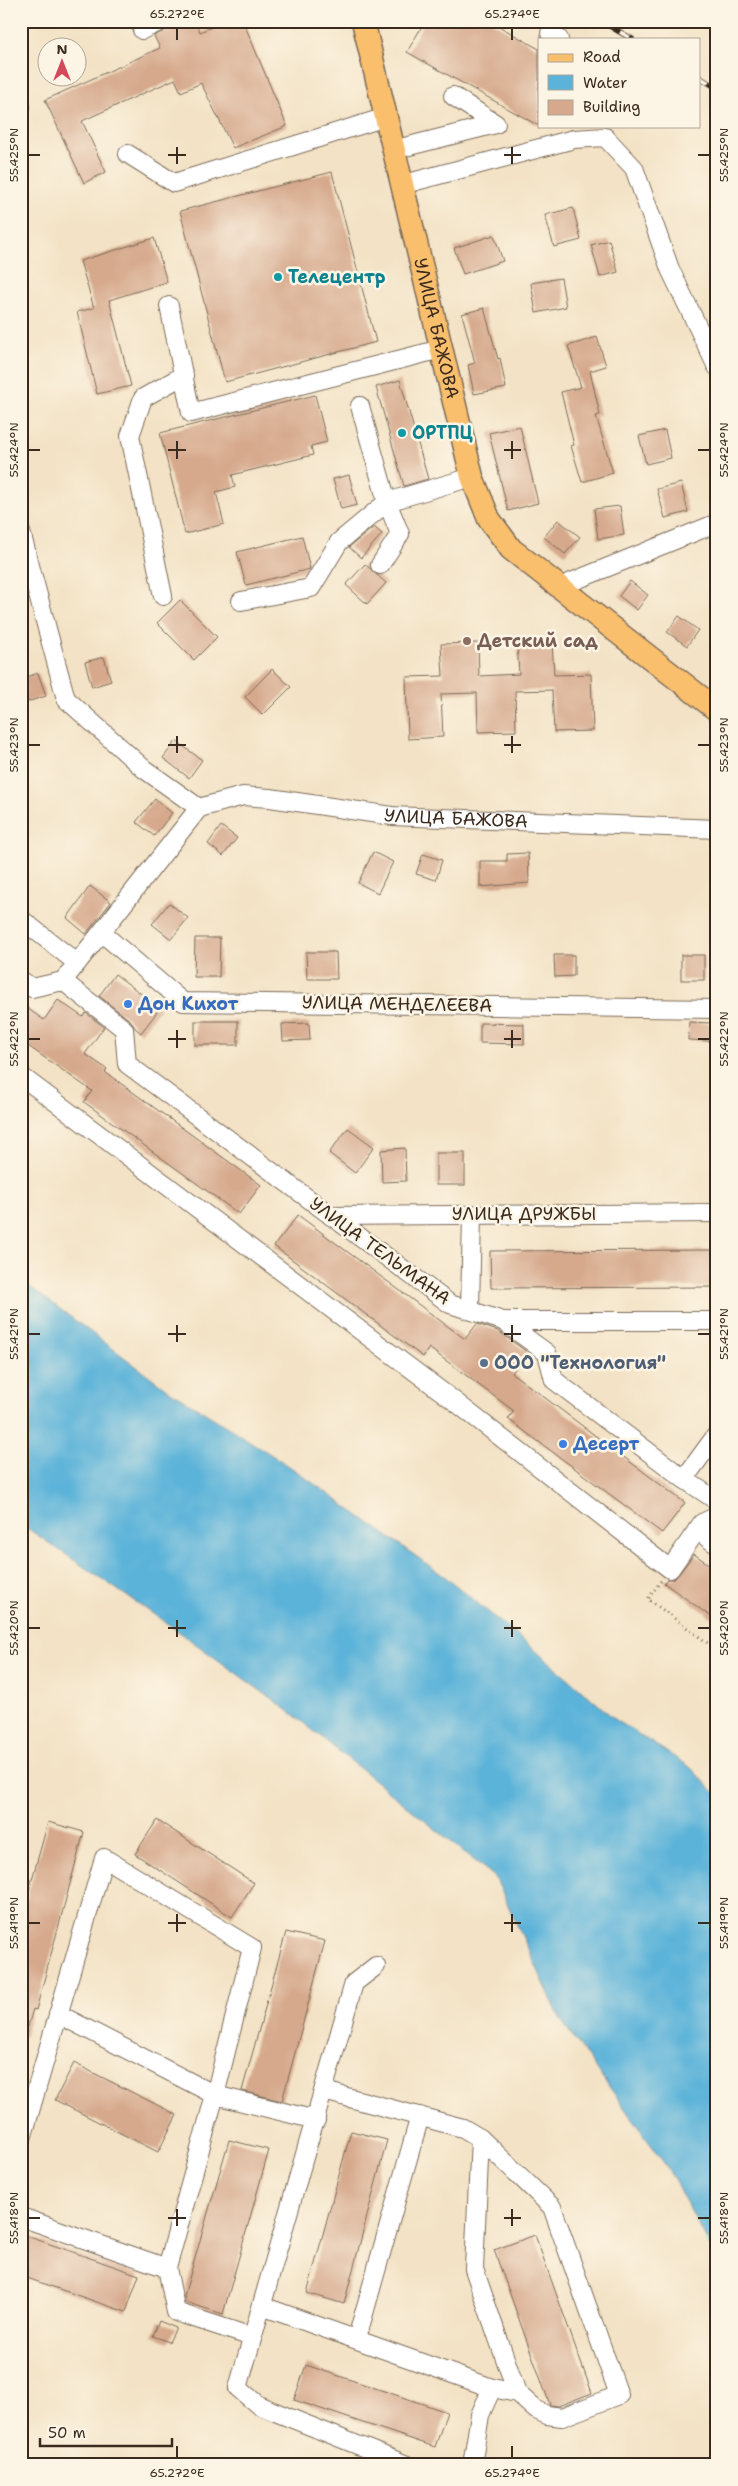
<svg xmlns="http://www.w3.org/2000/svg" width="738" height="2486" font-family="'Shantell Sans',sans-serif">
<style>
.water{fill:#5cb3d9;stroke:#4c6e7c}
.building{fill:#d6a98c}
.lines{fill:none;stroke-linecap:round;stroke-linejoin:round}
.minor-casing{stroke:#7b6a58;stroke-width:20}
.major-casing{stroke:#7b6a58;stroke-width:25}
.path{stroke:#7b6a58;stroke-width:3;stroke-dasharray:1 4;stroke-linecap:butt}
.minor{stroke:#fff;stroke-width:18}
.major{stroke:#f9bf6d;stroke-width:22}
.rail-casing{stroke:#3b2a1e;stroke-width:5.5}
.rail{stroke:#fcf5e5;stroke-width:4;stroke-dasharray:11;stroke-linecap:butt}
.ticks{fill:none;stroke:#3b2a1e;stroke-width:2}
.culture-dot{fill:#0f9aa8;stroke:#fcf5e5;stroke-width:2}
.education-dot{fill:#8d6e63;stroke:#fcf5e5;stroke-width:2}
.shop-dot{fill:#3f7fe0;stroke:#fcf5e5;stroke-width:2}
.service-dot{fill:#5c6f8a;stroke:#fcf5e5;stroke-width:2}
.labels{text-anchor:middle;stroke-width:5;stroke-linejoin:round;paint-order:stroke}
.culture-label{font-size:18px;font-weight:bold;fill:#0d838f;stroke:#fcf5e5;text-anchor:start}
.street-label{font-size:18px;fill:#3b2a1e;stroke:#fcf5e5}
.education-label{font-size:18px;font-weight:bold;fill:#785e54;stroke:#fcf5e5;text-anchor:start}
.shop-label{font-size:18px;font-weight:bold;fill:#366cbe;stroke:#fcf5e5;text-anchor:start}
.service-label{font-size:18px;font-weight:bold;fill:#4e5e75;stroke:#fcf5e5;text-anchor:start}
.neatline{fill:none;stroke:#3b2a1e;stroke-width:2}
.ticks-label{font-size:12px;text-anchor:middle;fill:#3b2a1e}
</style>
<rect width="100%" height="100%" fill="#fcf5e5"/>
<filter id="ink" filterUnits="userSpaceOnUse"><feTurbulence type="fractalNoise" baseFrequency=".02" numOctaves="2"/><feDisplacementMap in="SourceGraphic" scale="10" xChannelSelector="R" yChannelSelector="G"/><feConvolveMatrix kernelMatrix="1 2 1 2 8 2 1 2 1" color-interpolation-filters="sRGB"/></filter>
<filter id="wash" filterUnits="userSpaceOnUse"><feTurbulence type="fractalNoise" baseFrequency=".0096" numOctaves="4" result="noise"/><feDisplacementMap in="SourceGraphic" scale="20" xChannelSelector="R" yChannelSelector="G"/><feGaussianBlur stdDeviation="1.12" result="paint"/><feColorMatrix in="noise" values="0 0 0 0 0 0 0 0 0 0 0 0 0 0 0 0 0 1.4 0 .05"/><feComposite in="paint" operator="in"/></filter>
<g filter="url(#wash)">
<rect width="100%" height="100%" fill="#f3e2c5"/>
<polygon class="water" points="21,1280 164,1387 289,1466 448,1579 553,1665 616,1720 690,1767 717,1795 717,2259 667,2167 561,2020 495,1877 290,1712 171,1626 21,1524"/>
<g id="blocks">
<g class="building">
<polygon points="175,21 195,21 200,32 226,21 243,21 287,126 233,148 201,83 181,92 175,79 82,121 106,172 84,183 45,100 160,48 154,36 166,30"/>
<polygon points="425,21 490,21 539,49 539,126 407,52"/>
<polygon points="332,172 376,342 225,382 180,211"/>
<polygon points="573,208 581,240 554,247 545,215"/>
<polygon points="494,235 503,261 463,274 454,248"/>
<polygon points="154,238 167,282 109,300 131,386 97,394 77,312 94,308 80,261"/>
<polygon points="609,240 618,272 600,277 591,245"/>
<polygon points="561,278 566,307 536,313 531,283"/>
<polygon points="484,308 498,359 500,358 506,388 474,394 468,365 475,363 462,314"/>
<polygon points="597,337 606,366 590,371 600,415 596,416 613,473 582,482 571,446 574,445 561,392 581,387 568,346"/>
<polygon points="400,380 428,479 404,486 376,387"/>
<polygon points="315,395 327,442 311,446 313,455 232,475 235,487 216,492 224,524 185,534 160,433"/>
<polygon points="520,426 538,503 508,511 489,433"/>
<polygon points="665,430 671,458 646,464 639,436"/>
<polygon points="349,475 357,505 341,509 333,479"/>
<polygon points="681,483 688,512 665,518 657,489"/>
<polygon points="620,506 624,535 598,539 594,509"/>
<polygon points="558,520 580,537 565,554 544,537"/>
<polygon points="374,527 382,534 361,558 349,547"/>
<polygon points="302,536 310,569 246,585 237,552"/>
<polygon points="365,564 386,583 367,604 346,585"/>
<polygon points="630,581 648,595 637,610 619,596"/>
<polygon points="180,600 217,637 194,660 157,623"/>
<polygon points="679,616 698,630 687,646 667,632"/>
<polygon points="552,641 554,675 591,674 593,731 554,732 552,690 515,691 516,731 478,732 477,693 441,694 443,737 408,739 406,677 443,676 441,644 478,643 479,676 519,674 517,643"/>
<polygon points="104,657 111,681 92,687 85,662"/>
<polygon points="272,669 291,687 263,715 245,697"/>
<polygon points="38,673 46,696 21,704 21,679"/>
<polygon points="176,741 202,760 189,778 163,758"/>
<polygon points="155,799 172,813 154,836 136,822"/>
<polygon points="221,826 237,838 223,856 208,844"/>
<polygon points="373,852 393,862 378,893 358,883"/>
<polygon points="528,853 529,883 480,887 480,861 507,861 507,854"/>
<polygon points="423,854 442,860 436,880 416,874"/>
<polygon points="90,886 111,902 86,934 67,918"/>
<polygon points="169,903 188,918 171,939 152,924"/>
<polygon points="195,938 220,938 219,977 194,977"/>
<polygon points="306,952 336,952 337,979 307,979"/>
<polygon points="554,955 574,955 574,976 555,977"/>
<rect x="681" y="955" width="23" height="25"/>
<polygon points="115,974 160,1008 141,1033 135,1028 131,1021 99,996"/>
<polygon points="58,1000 83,1017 86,1013 104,1027 85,1054 107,1069 105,1072 261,1185 239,1214 84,1102 92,1091 21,1041 21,1004 44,1020"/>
<rect x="195" y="1021" width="43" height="24"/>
<polygon points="689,1022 711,1023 710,1041 688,1040"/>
<polygon points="309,1023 310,1040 283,1041 282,1024"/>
<polygon points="480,1023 524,1024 524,1044 480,1043"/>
<polygon points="348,1128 374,1147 355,1173 329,1153"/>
<polygon points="405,1148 406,1181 382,1182 381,1150"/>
<rect x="436" y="1153" width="29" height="32"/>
<polygon points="298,1215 465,1339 477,1324 498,1331 527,1352 512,1373 685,1503 662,1533 508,1419 514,1411 429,1348 423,1357 274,1246"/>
<polygon points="717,1250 717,1287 491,1288 490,1251"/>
<polygon points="694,1554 717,1570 717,1621 664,1583 667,1579 674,1579 678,1575"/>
<polygon points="157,1820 254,1883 232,1917 135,1854"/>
<polygon points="48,1822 84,1832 36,2010 33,2009 25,2037 21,2036 21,1919"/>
<polygon points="286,1932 325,1941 282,2101 242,2091"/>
<polygon points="74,2063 177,2115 158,2152 55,2100"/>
<polygon points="351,2131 387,2140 344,2304 307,2293"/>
<polygon points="229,2140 269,2150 223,2314 185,2302 184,2296"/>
<polygon points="21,2234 139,2275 126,2312 21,2276"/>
<polygon points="535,2235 592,2393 558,2406 550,2405 494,2250"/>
<polygon points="159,2321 176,2328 169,2342 153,2336"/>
<polygon points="306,2365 447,2412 435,2447 294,2400"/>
</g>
</g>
</g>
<g filter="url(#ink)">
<use href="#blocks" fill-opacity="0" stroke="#7b6a58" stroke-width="1"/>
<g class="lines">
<g class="minor-casing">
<g id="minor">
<polyline points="142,30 161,21"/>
<polyline points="550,33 559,39"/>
<polyline points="21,106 21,107"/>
<polyline points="393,150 496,124 453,96"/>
<polyline points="128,154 174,183 386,117"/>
<polyline points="401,185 574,139 605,137 634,168 670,269 717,367"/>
<polyline points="169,306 191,413 441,349"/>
<polyline points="360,406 387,502 400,534 380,565"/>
<polyline points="21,532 66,699 144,769 199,808"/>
<polyline points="559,587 717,523"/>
<polyline points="163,596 130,436 143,398 184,375"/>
<polyline points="241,601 311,588 339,542 387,502 472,477"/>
<path id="s1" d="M 199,808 L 243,796 L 270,798 L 392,816 L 717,829"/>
<polyline points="21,919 77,963"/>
<polyline points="102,933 183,1002 717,1009"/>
<polyline points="21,980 32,988 63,981 199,808"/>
<polyline points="63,981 124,1029 127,1064 450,1304 503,1321 547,1353 554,1380 684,1479 717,1501"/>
<polyline points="21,1076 453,1400 670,1569 702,1523 717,1516"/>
<polyline points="331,1216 717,1213"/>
<polyline points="470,1310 472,1214"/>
<polyline points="503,1321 717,1321"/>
<polyline points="684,1479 717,1434"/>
<polyline points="697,1530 717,1545"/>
<polyline points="376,1966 354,1983 238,2388 258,2405 407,2465"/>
<polyline points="58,2014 215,2095 167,2268 176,2312 252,2337"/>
<polyline points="480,2138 474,2269 517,2393"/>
<polyline points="21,2142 104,1858 252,1948 215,2095 316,2120"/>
<polyline points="21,2217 167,2268"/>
<polyline points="262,2306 492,2388 517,2393 536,2410 547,2415 562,2417 619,2395 552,2207 480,2138 463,2128 324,2091"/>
<polyline points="357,2338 420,2116"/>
<polyline points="472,2465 480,2415 492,2388"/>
</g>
</g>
<g class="major-casing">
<g id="major">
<path id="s2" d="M 363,21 L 472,477 L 489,519 L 511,549 L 717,710"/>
</g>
</g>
<polyline class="path" points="661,1581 648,1599 717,1650"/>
<use href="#minor" class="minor"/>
<use href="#major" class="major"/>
<g class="rail-casing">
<g id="rail">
<polyline points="601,21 632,39"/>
<polyline points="699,77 717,88"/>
</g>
</g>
<use href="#rail" class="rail"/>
</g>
</g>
<path class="ticks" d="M 177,28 L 177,40M 512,28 L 512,40M 177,147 L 177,164M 512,147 L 512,164M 28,155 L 40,155M 168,155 L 186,155M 504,155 L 521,155M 698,155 L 710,155M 177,441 L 177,459M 512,441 L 512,459M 28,450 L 40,450M 168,450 L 186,450M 504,450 L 521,450M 698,450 L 710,450M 177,736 L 177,753M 512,736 L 512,753M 28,745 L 40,745M 168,745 L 186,745M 504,745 L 521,745M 698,745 L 710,745M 177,1030 L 177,1048M 512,1030 L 512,1048M 28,1039 L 40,1039M 168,1039 L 186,1039M 504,1039 L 521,1039M 698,1039 L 710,1039M 177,1325 L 177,1342M 512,1325 L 512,1342M 28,1334 L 40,1334M 168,1334 L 186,1334M 504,1334 L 521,1334M 698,1334 L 710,1334M 177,1620 L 177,1637M 512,1620 L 512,1637M 28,1628 L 40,1628M 168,1628 L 186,1628M 504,1628 L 521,1628M 698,1628 L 710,1628M 177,1914 L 177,1932M 512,1914 L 512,1932M 28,1923 L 40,1923M 168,1923 L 186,1923M 504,1923 L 521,1923M 698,1923 L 710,1923M 177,2209 L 177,2226M 512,2209 L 512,2226M 28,2218 L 40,2218M 168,2218 L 186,2218M 504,2218 L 521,2218M 698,2218 L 710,2218M 177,2446 L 177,2458M 512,2446 L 512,2458"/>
<g class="culture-dot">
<circle cx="278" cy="277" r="5"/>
<circle cx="402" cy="433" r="5"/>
</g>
<circle class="education-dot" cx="467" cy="641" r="5"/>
<g class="shop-dot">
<circle cx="128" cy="1004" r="5"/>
<circle cx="563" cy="1444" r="5"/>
</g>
<circle class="service-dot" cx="484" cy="1363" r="5"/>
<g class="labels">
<g class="culture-label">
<text x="288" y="283">Телецентр</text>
<text x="412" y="439">ОРТПЦ</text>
</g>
<g class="street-label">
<text dy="6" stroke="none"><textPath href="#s2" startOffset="316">УЛИЦА БАЖОВА</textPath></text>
<text dy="6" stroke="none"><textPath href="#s1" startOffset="260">УЛИЦА БАЖОВА</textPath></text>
<text transform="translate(397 1004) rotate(1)" y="6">УЛИЦА МЕНДЕЛЕЕВА</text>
<text x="524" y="1220">УЛИЦА ДРУЖБЫ</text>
<text transform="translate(380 1251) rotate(36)" y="6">УЛИЦА ТЕЛЬМАНА</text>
</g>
<g class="education-label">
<text x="477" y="647">Детский сад</text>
</g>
<g class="shop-label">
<text x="138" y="1010">Дон Кихот</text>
<text x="573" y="1450">Десерт</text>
</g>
<g class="service-label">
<text x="494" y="1369">ООО "Технология"</text>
</g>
</g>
<rect width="738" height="2486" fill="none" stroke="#fcf5e5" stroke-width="55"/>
<rect x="538" y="38" width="162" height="90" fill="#fcf5e5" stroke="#afa495"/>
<rect x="548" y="54" width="25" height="8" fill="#f9bf6d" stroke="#afa495"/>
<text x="583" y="62" font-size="15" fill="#3b2a1e">Road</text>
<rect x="548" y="75" width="25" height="15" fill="#5cb3d9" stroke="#afa495"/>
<text x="583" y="88" font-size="15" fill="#3b2a1e">Water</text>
<rect x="548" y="100" width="25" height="15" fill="#d6a98c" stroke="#afa495"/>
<text x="583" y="112" font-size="15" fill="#3b2a1e">Building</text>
<g transform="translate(62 62)"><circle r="24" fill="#fcf5e5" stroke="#afa495"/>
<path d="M0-4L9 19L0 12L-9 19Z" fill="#d1495b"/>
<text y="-8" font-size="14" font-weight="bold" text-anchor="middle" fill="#3b2a1e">N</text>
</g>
<path d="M40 2438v8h132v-8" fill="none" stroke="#3b2a1e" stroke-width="2.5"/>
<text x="48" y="2438" font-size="15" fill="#3b2a1e" stroke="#fcf5e5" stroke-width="4" paint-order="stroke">50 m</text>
<rect x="28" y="28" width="682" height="2430" class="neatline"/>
<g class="ticks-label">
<text x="177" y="18">65.272°E</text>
<text x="512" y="18">65.274°E</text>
<text transform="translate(14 155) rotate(-90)" y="4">55.425°N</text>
<text transform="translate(724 155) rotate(-90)" y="4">55.425°N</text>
<text transform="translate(14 450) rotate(-90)" y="4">55.424°N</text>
<text transform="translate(724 450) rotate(-90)" y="4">55.424°N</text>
<text transform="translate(14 745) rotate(-90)" y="4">55.423°N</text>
<text transform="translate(724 745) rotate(-90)" y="4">55.423°N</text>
<text transform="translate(14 1039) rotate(-90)" y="4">55.422°N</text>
<text transform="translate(724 1039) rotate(-90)" y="4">55.422°N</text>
<text transform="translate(14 1334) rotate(-90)" y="4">55.421°N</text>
<text transform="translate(724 1334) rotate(-90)" y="4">55.421°N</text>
<text transform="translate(14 1628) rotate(-90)" y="4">55.420°N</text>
<text transform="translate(724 1628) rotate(-90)" y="4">55.420°N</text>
<text transform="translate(14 1923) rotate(-90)" y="4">55.419°N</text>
<text transform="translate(724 1923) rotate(-90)" y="4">55.419°N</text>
<text transform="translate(14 2218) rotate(-90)" y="4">55.418°N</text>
<text transform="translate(724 2218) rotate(-90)" y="4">55.418°N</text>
<text x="177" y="2477">65.272°E</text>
<text x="512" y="2477">65.274°E</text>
</g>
</svg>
